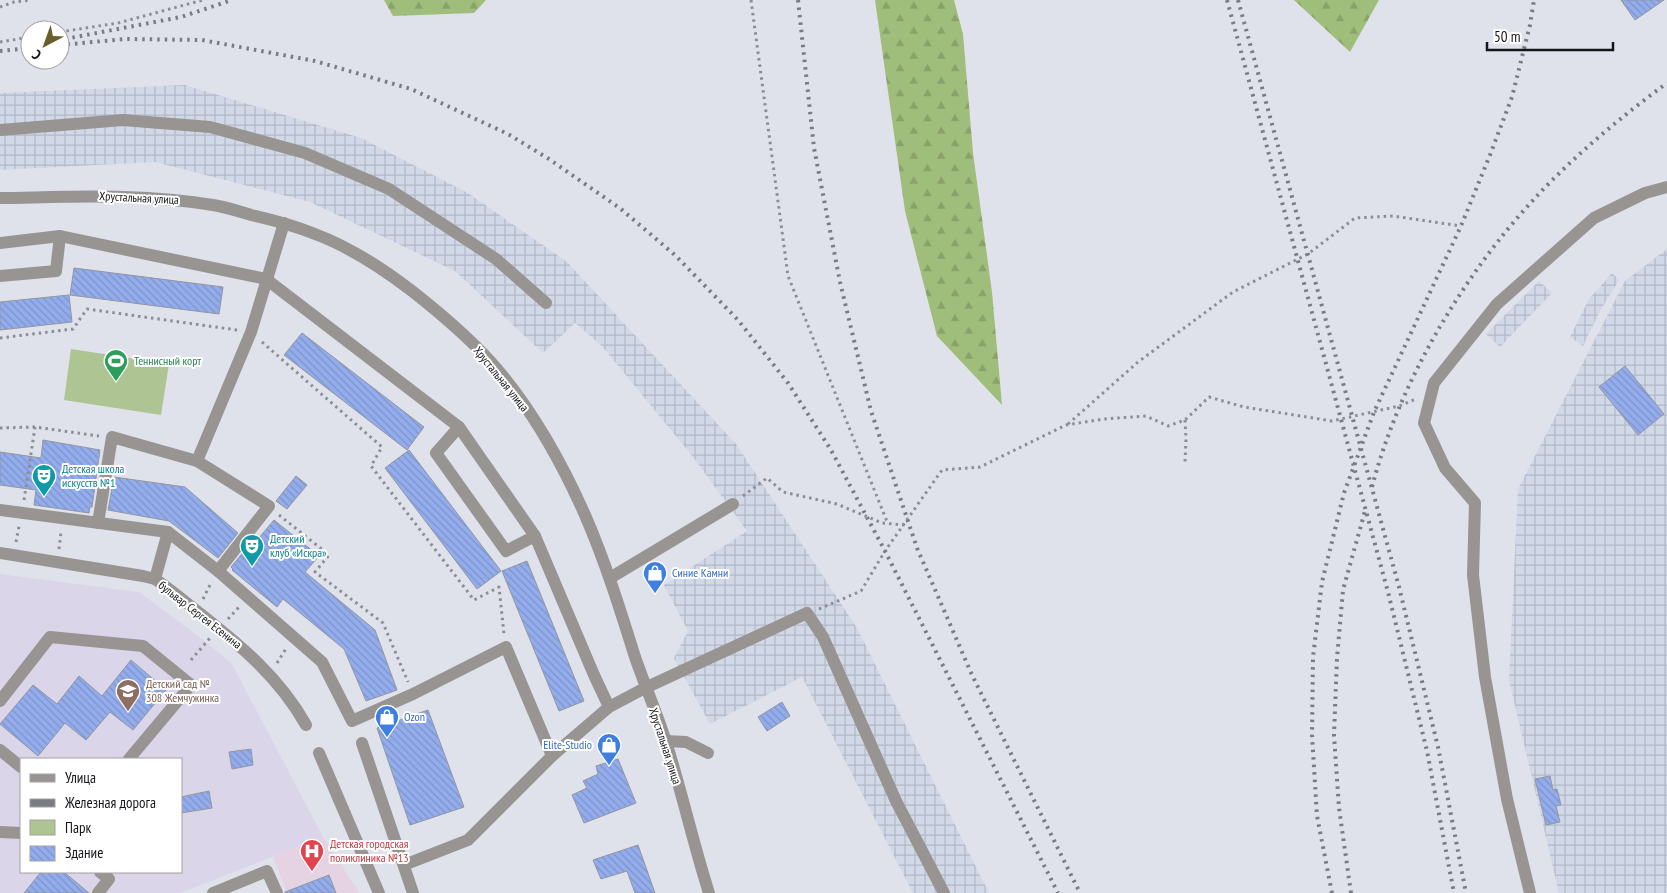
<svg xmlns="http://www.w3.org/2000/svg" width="1667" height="893" font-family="'PT Sans Narrow',sans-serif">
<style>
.industrial{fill:url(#industrial-grid)}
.education{fill:#dbd5ea;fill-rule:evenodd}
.medical{fill:#e5d2e2}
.forest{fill:url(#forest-firs)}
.park{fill:#aec593}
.building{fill:url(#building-back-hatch);stroke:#93969e}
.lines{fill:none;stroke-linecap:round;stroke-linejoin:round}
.path{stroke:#8b8e94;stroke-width:3;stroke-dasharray:2.5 4;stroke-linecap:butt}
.minor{stroke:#989492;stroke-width:12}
.rail{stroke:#7a7c82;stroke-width:4;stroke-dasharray:2.5 5;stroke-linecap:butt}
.labels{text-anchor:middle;stroke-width:4;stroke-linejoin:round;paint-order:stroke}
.street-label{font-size:12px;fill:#141518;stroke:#fff}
.leisure-label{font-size:12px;fill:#27864d;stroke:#fff;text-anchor:start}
.culture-label{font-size:12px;fill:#0d838f;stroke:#fff;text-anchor:start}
.shop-label{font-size:12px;fill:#366cbe;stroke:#fff;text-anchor:start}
.education-label{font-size:12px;fill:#785e54;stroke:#fff;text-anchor:start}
.health-label{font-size:12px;fill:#be3a42;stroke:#fff;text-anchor:start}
</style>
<defs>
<pattern id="industrial-grid" width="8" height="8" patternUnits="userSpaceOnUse" patternTransform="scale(1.25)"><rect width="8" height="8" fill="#d1d8e7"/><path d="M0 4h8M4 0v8" fill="none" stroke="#b3b8c5"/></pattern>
<pattern id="forest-firs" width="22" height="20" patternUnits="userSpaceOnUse" patternTransform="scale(1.25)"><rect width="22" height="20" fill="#a0be7b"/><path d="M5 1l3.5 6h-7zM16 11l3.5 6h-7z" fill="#89a26a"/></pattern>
<pattern id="building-back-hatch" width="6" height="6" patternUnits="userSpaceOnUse" patternTransform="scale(1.25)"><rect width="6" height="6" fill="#93acec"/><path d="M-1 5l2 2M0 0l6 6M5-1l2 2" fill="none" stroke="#7e93ca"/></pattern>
</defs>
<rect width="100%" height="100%" fill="#dfe2eb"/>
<g class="industrial">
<polygon points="185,85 361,138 468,193 567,262 736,444 857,628 989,893 913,893 802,677 710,724 674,658 688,631 664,585 747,531 693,457 602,346 575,323 543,353 455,271 310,202 155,162 0,170 0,93"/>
<polygon points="1667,249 1667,893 1559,893 1509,680 1518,489 1625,281"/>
<polygon points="1612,273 1619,280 1600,311 1583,346 1570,337 1589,299"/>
<polygon points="1539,281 1552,293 1500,347 1486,334"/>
</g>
<path class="education" d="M 0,574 L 139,592 L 206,642 L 232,664 L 323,837 L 180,893 L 0,893 ZM 21,759 L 181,759 L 181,872 L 21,872 Z"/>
<polygon class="medical" points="323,837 356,888 359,893 287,893 273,857"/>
<g class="forest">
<polygon points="384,0 486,0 474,13 393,16"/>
<polygon points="875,0 954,0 963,34 973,153 992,292 1002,405 937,336 905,211"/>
<polygon points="1294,0 1379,0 1350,52"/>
</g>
<polygon class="park" points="71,349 169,364 161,415 64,400"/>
<g class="building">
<polygon points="1621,0 1664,0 1635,20"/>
<polygon points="74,268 223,287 219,314 70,295"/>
<polygon points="69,295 72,322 0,330 0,302"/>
<polygon points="302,333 424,427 407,450 284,355"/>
<polygon points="1625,366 1664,414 1638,435 1599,387"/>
<polygon points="43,440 100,450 92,507 90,507 89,513 34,505 36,490 0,485 0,452 41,458"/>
<polygon points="409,450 501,571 477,589 385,468"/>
<polygon points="296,476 307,485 287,509 276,501"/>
<polygon points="114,477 185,487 238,533 218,558 169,521 108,510"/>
<polygon points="274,520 319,556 305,572 375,630 397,690 366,701 344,649 283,599 277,607 232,570 233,569 231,567 250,544 252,546"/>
<polygon points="527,561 584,701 559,711 502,571"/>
<polygon points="131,660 166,690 133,730 110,712 86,740 65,723 38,756 0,724 33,685 57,704 79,676 102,696"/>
<polygon points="782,702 790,716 767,731 758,717"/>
<polygon points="428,710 464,807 410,825 377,728"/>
<polygon points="251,749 253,765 232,769 229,752"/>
<polygon points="618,759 636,803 584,823 572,795 587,788 583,781 598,774 596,766"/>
<polygon points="1550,776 1553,790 1557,789 1561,805 1556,806 1560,822 1546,825 1535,779"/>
<polygon points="209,791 212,808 181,813 181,797"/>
<polygon points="638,845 655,893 635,893 627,871 601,879 593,860"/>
<polygon points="41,872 64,872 89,893 24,893"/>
<polygon points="329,875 336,893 285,893 285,892"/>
</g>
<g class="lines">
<g class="path">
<polyline points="751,0 788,276 888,524"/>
<polyline points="0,7 14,2 31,0"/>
<polyline points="60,32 118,23 203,0"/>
<polyline points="0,42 30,37"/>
<polyline points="0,338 73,329 87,309 237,330"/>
<polyline points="262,342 382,447 371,466 474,600 499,587 504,634"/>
<polyline points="1185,420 1186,439 1185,462"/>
<polyline points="1068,424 1138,362 1233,292 1308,254 1355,218 1393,216 1461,226"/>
<polyline points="0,428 35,427 99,436"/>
<polyline points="743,496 767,478 783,492 837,504 882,523 904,525"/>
<polyline points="24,500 35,427"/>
<polyline points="279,515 329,555 315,572 383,623 408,682"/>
<polyline points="16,542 19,526"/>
<polyline points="59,549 61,532"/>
<polyline points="203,599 211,583"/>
<polyline points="819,609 861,591 885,551 942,470 980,467 1066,425 1104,419 1146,416 1168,426 1185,420 1209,397 1244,407 1332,421 1399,406 1416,399"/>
<polyline points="228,619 239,607"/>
<polyline points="191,660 210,638"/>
<polyline points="277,663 287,647"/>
</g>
<g class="minor">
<polyline points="0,130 123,120 210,127 305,153 389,189 496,259 546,303"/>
<path d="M 0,198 C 71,197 142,193 213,205 C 226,207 238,211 251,215 C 273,220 295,226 315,234 C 350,247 382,268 412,291 C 440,313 467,336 491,362 C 530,406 561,461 585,515 C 605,561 620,609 635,657 C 645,686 657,713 666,742 C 682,792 693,843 709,893"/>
<polyline points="0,243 60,236 266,279 459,427 535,536 594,675 609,707"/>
<polyline points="0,276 56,271 60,236"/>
<polyline points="459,427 436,453 506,551 535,536"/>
<polyline points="197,461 251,332 284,223"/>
<polyline points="0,510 168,532 218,571 322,662 352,721 413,694 506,647 552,756 609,707 645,688 807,613 823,637 896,801 944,893"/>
<polyline points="98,523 112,437 197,461 269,506 218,571"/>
<path d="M 0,553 L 143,576 L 155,579 C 170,589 184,601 198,612 C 240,645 279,677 306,725"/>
<polyline points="610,578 733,504"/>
<polyline points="155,579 168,532"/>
<polyline points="0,701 50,637 143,646 191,685 129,759"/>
<polyline points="666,741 686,742 708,753"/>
<polyline points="362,743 413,893"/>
<polyline points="0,750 21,767"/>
<polyline points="319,753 379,893"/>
<polyline points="0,832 21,833"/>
<polyline points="404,865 468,840 552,756"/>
<polyline points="98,893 109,879 100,872"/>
<polyline points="213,893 267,871 277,893"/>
<polyline points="1530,893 1507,799 1485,677 1473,575 1475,503 1445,468 1424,423 1434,383 1497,304 1594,218 1645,193 1667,187"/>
</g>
<g class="rail">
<polyline points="798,0 814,148 840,282 871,411 917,548 972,675 1080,893"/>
<polyline points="1227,0 1388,592 1427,751 1454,893"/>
<polyline points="1238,0 1399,587 1438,747 1466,893"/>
<polyline points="65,39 181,17 232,0"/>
<polyline points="60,45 126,39 202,40 315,61 411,89 508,134 549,159 621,209 676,256 738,320 788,383 831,450 885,551 1058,893"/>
<polyline points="0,51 30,48"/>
<path d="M 1372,487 C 1399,383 1463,275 1536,197 C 1574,156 1622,116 1667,83"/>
<polyline points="1332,893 1317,816 1312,735 1313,657 1322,582 1344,493 1374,412 1461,226 1490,155 1512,97 1530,25 1534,0"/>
<polyline points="1351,893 1339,808 1334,735 1337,658 1343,590 1365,511"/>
</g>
</g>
<defs>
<g id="stadium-pin" transform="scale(1.25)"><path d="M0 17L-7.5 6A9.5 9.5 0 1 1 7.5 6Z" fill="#2e9e5b" stroke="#fff"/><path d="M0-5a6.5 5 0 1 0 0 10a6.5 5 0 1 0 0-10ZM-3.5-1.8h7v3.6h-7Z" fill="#fff"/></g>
<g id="theatre-pin" transform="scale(1.25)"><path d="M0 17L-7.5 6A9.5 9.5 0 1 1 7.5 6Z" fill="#0f9aa8" stroke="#fff"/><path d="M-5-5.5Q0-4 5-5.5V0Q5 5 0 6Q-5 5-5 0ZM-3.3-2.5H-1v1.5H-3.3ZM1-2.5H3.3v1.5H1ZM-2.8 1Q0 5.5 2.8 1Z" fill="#fff"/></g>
<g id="shop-pin" transform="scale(1.25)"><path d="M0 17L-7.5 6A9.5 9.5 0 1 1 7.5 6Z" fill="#3f7fe0" stroke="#fff"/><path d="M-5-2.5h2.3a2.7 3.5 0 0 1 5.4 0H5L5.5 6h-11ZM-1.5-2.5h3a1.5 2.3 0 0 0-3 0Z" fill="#fff"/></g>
<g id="school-pin" transform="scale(1.25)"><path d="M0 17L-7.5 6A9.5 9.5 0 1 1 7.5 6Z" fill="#8d6e63" stroke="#fff"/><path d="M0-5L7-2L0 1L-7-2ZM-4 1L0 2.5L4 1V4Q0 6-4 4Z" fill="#fff"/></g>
<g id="hospital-pin" transform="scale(1.25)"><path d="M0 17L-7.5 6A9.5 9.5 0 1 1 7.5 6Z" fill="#e0444e" stroke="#fff"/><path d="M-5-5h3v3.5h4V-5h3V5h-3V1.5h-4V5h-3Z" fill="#fff"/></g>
</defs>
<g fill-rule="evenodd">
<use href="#stadium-pin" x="116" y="361"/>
<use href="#theatre-pin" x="44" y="476"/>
<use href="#theatre-pin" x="252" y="546"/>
<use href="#shop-pin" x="655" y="573"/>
<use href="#school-pin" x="128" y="691"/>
<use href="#shop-pin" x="387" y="717"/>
<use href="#shop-pin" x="609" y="745"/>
<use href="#hospital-pin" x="312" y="851"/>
</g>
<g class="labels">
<g class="street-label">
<text transform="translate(139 198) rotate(3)" y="4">Хрустальная улица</text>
<text transform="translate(501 379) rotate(51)" y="4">Хрустальная улица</text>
<text transform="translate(200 615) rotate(38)" y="4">бульвар Сергея Есенина</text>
<text transform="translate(665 746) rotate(72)" y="4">Хрустальная улица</text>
</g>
<g class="leisure-label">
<text x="134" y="365">Теннисный корт</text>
</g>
<g class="culture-label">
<text x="62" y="473">Детская школа<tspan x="62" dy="14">искусств №1</tspan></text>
<text x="270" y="543">Детский<tspan x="270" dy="14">клуб «Искра»</tspan></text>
</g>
<g class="shop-label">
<text x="672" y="577">Синие Камни</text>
<text x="404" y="721">Ozon</text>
<text x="592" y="749" text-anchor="end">Elite-Studio</text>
</g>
<g class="education-label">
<text x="146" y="688">Детский сад №<tspan x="146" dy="14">308 Жемчужинка</tspan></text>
</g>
<g class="health-label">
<text x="330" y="848">Детская городская<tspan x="330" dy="14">поликлиника №13</tspan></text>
</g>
</g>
<rect x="20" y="758" width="162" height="115" fill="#ffffff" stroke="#a1a1a3"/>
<rect x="30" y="774" width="25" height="8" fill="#989492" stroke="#a1a1a3"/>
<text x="65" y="783" font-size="15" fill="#141518">Улица</text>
<rect x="30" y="799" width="25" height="8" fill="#7a7c82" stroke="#a1a1a3"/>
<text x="65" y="808" font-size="15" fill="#141518">Железная дорога</text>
<rect x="30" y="820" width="25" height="15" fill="#aec593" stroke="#a1a1a3"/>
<text x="65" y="833" font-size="15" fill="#141518">Парк</text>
<rect x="30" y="846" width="25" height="15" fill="url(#building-back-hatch)" stroke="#a1a1a3"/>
<text x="65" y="858" font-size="15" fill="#141518">Здание</text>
<g transform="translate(45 45) rotate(221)"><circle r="24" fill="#ffffff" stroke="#a1a1a3"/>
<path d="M0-4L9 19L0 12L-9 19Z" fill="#675e2a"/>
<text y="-8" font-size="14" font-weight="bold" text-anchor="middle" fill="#141518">С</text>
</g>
<path d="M1487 42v8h126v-8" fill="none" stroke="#141518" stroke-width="2.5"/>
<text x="1494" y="42" font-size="15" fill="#141518" stroke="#ffffff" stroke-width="4" paint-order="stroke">50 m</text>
</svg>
